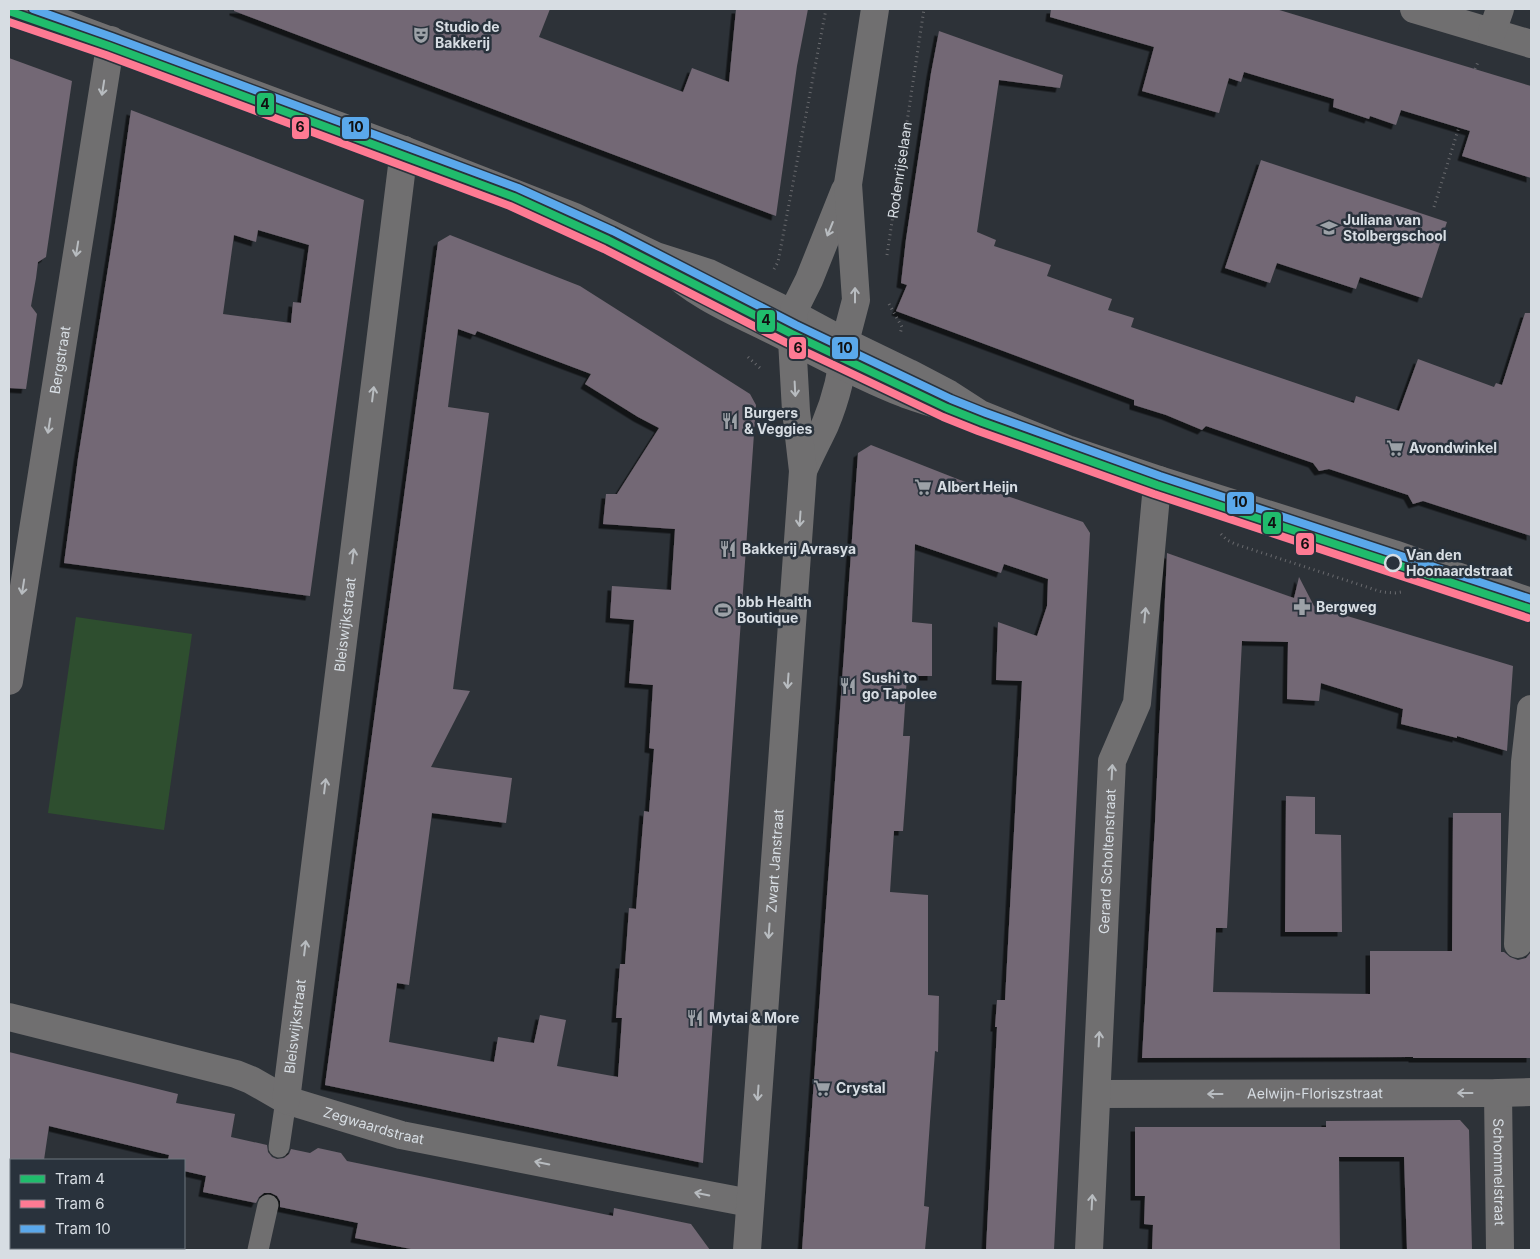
<svg xmlns="http://www.w3.org/2000/svg" width="1540" height="1259" font-family="Inter,sans-serif">
<style>
.green{fill:#2e4e2f}
.building{fill:#736874;fill-rule:evenodd;filter:url(#shadow)}
.lines{fill:none;stroke-linecap:round;stroke-linejoin:round}
.path{stroke:#696a6e;stroke-width:3;stroke-dasharray:1 4;stroke-linecap:butt}
.service{stroke:#706f70;stroke-width:21}
.minor{stroke:#706f70;stroke-width:28}
.tertiary{stroke:#706f70;stroke-width:28}
.tram-1-casing{stroke:#29323c;stroke-width:11}
.tram-2-casing{stroke:#29323c;stroke-width:11}
.tram-3-casing{stroke:#29323c;stroke-width:11}
.tram-1{stroke:#20bc6c;stroke-width:8}
.tram-2{stroke:#fe7a93;stroke-width:8}
.tram-3{stroke:#5aa8eb;stroke-width:8}
.oneway{stroke:#b8bcc0}
.stop-dot{fill:#29323c;stroke:#d7dde3;stroke-width:2.5}
.labels{text-anchor:middle;stroke-width:5;stroke-linejoin:round;paint-order:stroke}
.poi-label{font-size:14px;font-weight:bold;fill:#d7dde3;stroke:#29323c;text-anchor:start}
.street-label{font-size:14px;fill:#d7dde3;stroke:#29323c}
.stop-label{font-size:14px;font-weight:bold;fill:#d7dde3;stroke:#29323c;text-anchor:start}
.line-badge{stroke:#29323c;stroke-width:2}
.pale-badge-label{font-size:14px;text-anchor:middle;font-weight:bold;fill:#111}
</style>
<defs>
<filter id="shadow"><feDropShadow dx="-4.5" dy="4.5" stdDeviation="0" flood-color="#0009"/></filter>
</defs>
<rect width="100%" height="100%" fill="#2d3238"/>
<polygon class="green" points="76,617 192,634 164,830 48,813"/>
<g class="building">
<polygon points="234,9 550,9 539,37 683,92 692,68 729,82 736,9 808,9 797,66 776,216 234,11"/>
<polygon points="1051,9 1276,9 1531,86 1531,178 1462,156 1470,131 1401,110 1396,125 1370,116 1369,119 1333,107 1334,99 1244,72 1241,82 1229,78 1219,113 1142,91 1154,47 1050,17"/>
<polygon points="939,31 1063,75 1060,88 999,80 977,232 996,240 994,246 1051,265 1047,276 1112,299 1108,310 1134,318 1131,327 1354,403 1356,396 1399,411 1418,359 1494,387 1496,383 1502,385 1525,313 1531,313 1531,536 1423,501 1413,504 1408,495 1329,469 1319,471 1313,463 1206,426 1202,430 1166,415 1134,405 1134,400 896,311 907,285 901,283 906,239 931,73"/>
<polygon points="9,58 72,81 46,257 38,262 36,278 31,306 37,314 26,389 9,388"/>
<path d="M 131,110 L 364,200 L 310,596 L 64,563 L 78,458 L 116,217 ZM 258,230 L 309,245 L 301,303 L 293,302 L 291,323 L 223,314 L 234,235 L 256,242 Z"/>
<polygon points="1261,160 1447,222 1422,298 1360,277 1356,289 1277,263 1270,283 1225,268"/>
<path d="M 450,235 L 580,286 L 750,394 L 756,405 L 703,1163 L 325,1085 L 438,242 ZM 458,329 L 475,335 L 477,331 L 591,374 L 585,384 L 638,417 L 659,428 L 617,494 L 606,494 L 603,524 L 675,529 L 671,590 L 612,586 L 610,618 L 634,620 L 629,683 L 653,685 L 649,748 L 654,749 L 649,812 L 644,811 L 636,909 L 629,908 L 625,964 L 620,964 L 616,1018 L 622,1018 L 618,1077 L 557,1066 L 566,1020 L 540,1015 L 534,1043 L 498,1037 L 494,1062 L 389,1042 L 397,983 L 409,985 L 432,813 L 506,823 L 512,778 L 431,767 L 470,691 L 453,689 L 489,413 L 448,407 Z"/>
<polygon points="871,445 960,480 1083,522 1090,533 1054,1250 986,1250 997,1027 995,1027 997,1000 1005,1000 1022,681 996,680 998,622 1037,636 1047,606 1048,579 1004,564 1001,573 915,544 912,622 932,624 932,676 907,676 903,736 910,736 906,791 903,831 894,831 890,892 928,895 928,995 939,996 938,1052 935,1051 924,1206 929,1207 925,1250 802,1250 858,453"/>
<polygon points="1167,553 1294,598 1299,577 1314,606 1513,666 1507,751 1457,736 1457,738 1401,724 1403,709 1321,683 1319,701 1287,699 1288,642 1242,641 1227,928 1216,928 1213,992 1370,994 1370,951 1452,951 1453,813 1501,813 1501,952 1504,952 1510,957 1518,960 1526,958 1531,952 1531,1058 1413,1058 1413,1057 1142,1058 1155,822"/>
<polygon points="1286,796 1315,797 1315,834 1341,835 1342,932 1285,932"/>
<polygon points="9,1052 178,1094 176,1103 235,1114 231,1137 267,1145 268,1152 272,1157 277,1159 284,1158 289,1154 291,1149 310,1153 318,1148 341,1153 347,1161 613,1216 614,1208 691,1224 710,1250 416,1250 355,1238 358,1223 280,1207 280,1201 277,1196 271,1193 264,1193 259,1197 256,1203 203,1192 206,1176 184,1171 184,1160 168,1160 169,1155 49,1126 44,1160 9,1160"/>
<polygon points="1460,1120 1469,1130 1472,1250 1407,1250 1404,1157 1339,1157 1340,1250 1152,1250 1153,1225 1144,1224 1145,1196 1135,1196 1135,1127 1326,1127 1326,1121"/>
</g>
<g class="lines">
<g class="path">
<polyline points="1475,69 1478,62 1479,62"/>
<polyline points="1434,207 1459,127"/>
<path id="s1" d="M 887,255 L 924,9"/>
<polyline points="774,269 778,262 826,9"/>
<polyline points="889,304 902,327 900,334"/>
<polyline points="748,357 760,368"/>
<polyline points="1221,534 1227,540 1235,544 1382,592 1395,593 1401,592"/>
</g>
<g class="service">
<polyline points="279,1147 286,1100"/>
<polyline points="258,1250 268,1205"/>
</g>
<g class="minor">
<polyline points="1414,9 1531,44"/>
<polyline points="1492,32 1500,9"/>
<path d="M 803,471 C 810,455 818,440 825,425 C 836,399 843,370 845,342"/>
<path id="s2" d="M 9,681 L 111,40"/>
<polyline points="1518,944 1525,762 1531,709"/>
<path id="s3" d="M 9,1017 L 236,1074 L 251,1080 L 286,1100 L 401,1135 L 619,1178 L 750,1203"/>
<path id="s4" d="M 1498,1093 L 1500,1250"/>
<path id="s5" d="M 1097,1094 L 1498,1093 L 1531,1092"/>
<path id="s6" d="M 286,1100 L 404,150"/>
<path id="s7" d="M 747,1250 L 803,471 L 796,411 L 792,340"/>
<path id="s8" d="M 1089,1250 L 1112,761 L 1137,703 L 1157,485 L 1159,480"/>
</g>
<g class="tertiary">
<polyline points="25,9 404,150 575,217 656,256 709,273 793,314 845,342 909,373 949,394 980,414 1067,449 1159,480 1394,554 1531,602"/>
<path d="M 665,265 C 695,296 738,313 776,332 C 818,353 859,376 903,393 C 917,399 932,403 947,407"/>
<polyline points="792,332 794,310 809,280 845,190"/>
<polyline points="845,342 856,300 848,184 875,9"/>
</g>
<g class="tram-1-casing">
<polyline id="tram-1" points="9,11 109,46 514,197 608,240 792,334 947,408 982,422 1157,485 1531,609"/>
</g>
<g class="tram-2-casing">
<polyline id="tram-2" points="9,22 106,55 510,206 604,249 787,343 840,368 943,417 978,431 1154,494 1528,618"/>
</g>
<g class="tram-3-casing">
<polyline id="tram-3" points="33,9 112,37 518,188 613,231 796,325 951,399 986,413 1160,476 1531,599"/>
</g>
<use href="#tram-1" class="tram-1"/>
<use href="#tram-2" class="tram-2"/>
<use href="#tram-3" class="tram-3"/>
</g>
<defs><path id="oneway-shaft" d="M-6 0H5M1.5-3L5.5 0L1.5 3" fill="none" stroke-width="1.6" stroke-linecap="round" stroke-linejoin="round" transform="scale(1.25)"/></defs>
<g class="oneway">
<use href="#oneway-shaft" transform="translate(103 88) rotate(99)"/>
<use href="#oneway-shaft" transform="translate(830 229) rotate(112)"/>
<use href="#oneway-shaft" transform="translate(77 249) rotate(99)"/>
<use href="#oneway-shaft" transform="translate(855 295) rotate(-90)"/>
<use href="#oneway-shaft" transform="translate(795 389) rotate(87)"/>
<use href="#oneway-shaft" transform="translate(373 394) rotate(-83)"/>
<use href="#oneway-shaft" transform="translate(49 426) rotate(99)"/>
<use href="#oneway-shaft" transform="translate(800 519) rotate(94)"/>
<use href="#oneway-shaft" transform="translate(353 556) rotate(-83)"/>
<use href="#oneway-shaft" transform="translate(23 587) rotate(99)"/>
<use href="#oneway-shaft" transform="translate(1145 615) rotate(-85)"/>
<use href="#oneway-shaft" transform="translate(788 681) rotate(94)"/>
<use href="#oneway-shaft" transform="translate(1112 772) rotate(-87)"/>
<use href="#oneway-shaft" transform="translate(325 786) rotate(-83)"/>
<use href="#oneway-shaft" transform="translate(769 931) rotate(94)"/>
<use href="#oneway-shaft" transform="translate(305 948) rotate(-83)"/>
<use href="#oneway-shaft" transform="translate(1099 1039) rotate(-87)"/>
<use href="#oneway-shaft" transform="translate(758 1093) rotate(94)"/>
<use href="#oneway-shaft" transform="translate(1465 1093) rotate(180)"/>
<use href="#oneway-shaft" transform="translate(1215 1094) rotate(180)"/>
<use href="#oneway-shaft" transform="translate(542 1163) rotate(-169)"/>
<use href="#oneway-shaft" transform="translate(702 1194) rotate(-169)"/>
<use href="#oneway-shaft" transform="translate(1092 1202) rotate(-87)"/>
</g>
<defs>
<g id="theatre-bare" transform="scale(1.35)"><path d="M-5-5.5Q0-4 5-5.5V0Q5 5 0 6Q-5 5-5 0ZM-3.3-2.5H-1v1.5H-3.3ZM1-2.5H3.3v1.5H1ZM-2.8 1Q0 5.5 2.8 1Z" fill="#9ca1a7" stroke="#29323c" stroke-width="2.5" paint-order="stroke"/></g>
<g id="school-bare" transform="scale(1.35)"><path d="M0-5L7-2L0 1L-7-2ZM-4 1L0 2.5L4 1V4Q0 6-4 4Z" fill="#9ca1a7" stroke="#29323c" stroke-width="2.5" paint-order="stroke"/></g>
<g id="restaurant-bare" transform="scale(1.35)"><path d="M-5-6h1v4h1v-4h1v4h1v-4h1v5L-1.5 .5V6h-2V.5L-5-1ZM5-6V6H3V1.5H1.5Q1.5-4 5-6Z" fill="#9ca1a7" stroke="#29323c" stroke-width="2.5" paint-order="stroke"/></g>
<g id="supermarket-bare" transform="scale(1.35)"><path d="M-6-5.5h2.5l.6 2H6L4.5 2H-2.5L-4.4-4H-6ZM-1.5 3.2a1.3 1.3 0 1 0 .1 0ZM3 3.2a1.3 1.3 0 1 0 .1 0Z" fill="#9ca1a7" stroke="#29323c" stroke-width="2.5" paint-order="stroke"/></g>
<g id="pharmacy-bare" transform="scale(1.35)"><path d="M-2-6h4v4h4v4h-4v4h-4v-4h-4v-4h4Z" fill="#9ca1a7" stroke="#29323c" stroke-width="2.5" paint-order="stroke"/></g>
<g id="stadium-bare" transform="scale(1.35)"><path d="M0-5a6.5 5 0 1 0 0 10a6.5 5 0 1 0 0-10ZM-3.5-1.8h7v3.6h-7Z" fill="#9ca1a7" stroke="#29323c" stroke-width="2.5" paint-order="stroke"/></g>
</defs>
<g fill-rule="evenodd">
<use href="#theatre-bare" x="421" y="35"/>
<use href="#school-bare" x="1329" y="228"/>
<use href="#restaurant-bare" x="730" y="421"/>
<use href="#supermarket-bare" x="1395" y="448"/>
<use href="#supermarket-bare" x="923" y="487"/>
<use href="#restaurant-bare" x="728" y="549"/>
<use href="#pharmacy-bare" x="1302" y="607"/>
<use href="#stadium-bare" x="723" y="610"/>
<use href="#restaurant-bare" x="848" y="686"/>
<use href="#restaurant-bare" x="695" y="1018"/>
<use href="#supermarket-bare" x="822" y="1088"/>
</g>
<circle class="stop-dot" cx="1393" cy="563" r="8"/>
<g class="labels">
<g class="poi-label">
<text x="435" y="32">Studio de<tspan x="435" dy="16">Bakkerij</tspan></text>
<text x="1343" y="225">Juliana van<tspan x="1343" dy="16">Stolbergschool</tspan></text>
<text x="744" y="418">Burgers<tspan x="744" dy="16">&amp; Veggies</tspan></text>
<text x="1409" y="453">Avondwinkel</text>
<text x="937" y="492">Albert Heijn</text>
<text x="742" y="554">Bakkerij Avrasya</text>
<text x="737" y="607">bbb Health<tspan x="737" dy="16">Boutique</tspan></text>
<text x="1316" y="612">Bergweg</text>
<text x="862" y="683">Sushi to<tspan x="862" dy="16">go Tapolee</tspan></text>
<text x="709" y="1023">Mytai &amp; More</text>
<text x="836" y="1093">Crystal</text>
</g>
<g class="street-label">
<text dy="5" stroke="none"><textPath href="#s1" startOffset="86">Rodenrijselaan</textPath></text>
<text dy="5" stroke="none"><textPath href="#s2" startOffset="325">Bergstraat</textPath></text>
<text dy="5" stroke="none"><textPath href="#s6" startOffset="479">Bleiswijkstraat</textPath></text>
<text dy="5" stroke="none"><textPath href="#s7" startOffset="390">Zwart Janstraat</textPath></text>
<text dy="5" stroke="none"><textPath href="#s8" startOffset="389">Gerard Scholtenstraat</textPath></text>
<text dy="5" stroke="none"><textPath href="#s6" startOffset="74">Bleiswijkstraat</textPath></text>
<text dy="5" stroke="none"><textPath href="#s5" startOffset="218">Aelwijn-Floriszstraat</textPath></text>
<text dy="5" stroke="none"><textPath href="#s3" startOffset="382">Zegwaardstraat</textPath></text>
<text dy="5" stroke="none"><textPath href="#s4" startOffset="79">Schommelstraat</textPath></text>
</g>
<g class="stop-label">
<text x="1406" y="560">Van den<tspan x="1406" dy="16">Hoonaardstraat</tspan></text>
</g>
</g>
<g class="line-badge">
<rect x="256" y="92" width="19" height="24" rx="5" fill="#20bc6c"/>
<rect x="341" y="116" width="29" height="24" rx="5" fill="#5aa8eb"/>
<rect x="291" y="116" width="19" height="24" rx="5" fill="#fe7a93"/>
<rect x="756" y="309" width="20" height="24" rx="5" fill="#20bc6c"/>
<rect x="788" y="336" width="19" height="24" rx="5" fill="#fe7a93"/>
<rect x="831" y="336" width="28" height="24" rx="5" fill="#5aa8eb"/>
<rect x="1226" y="491" width="29" height="24" rx="5" fill="#5aa8eb"/>
<rect x="1262" y="511" width="20" height="24" rx="5" fill="#20bc6c"/>
<rect x="1295" y="532" width="20" height="24" rx="5" fill="#fe7a93"/>
</g>
<g class="pale-badge-label">
<text x="265" y="109">4</text>
<text x="356" y="132">10</text>
<text x="300" y="132">6</text>
<text x="766" y="325">4</text>
<text x="798" y="353">6</text>
<text x="845" y="353">10</text>
<text x="1240" y="507">10</text>
<text x="1272" y="528">4</text>
<text x="1305" y="549">6</text>
</g>
<rect width="1540" height="1259" fill="none" stroke="#d7dde3" stroke-width="20"/>
<rect x="10" y="1159" width="175" height="90" fill="#29323c" stroke="#6f767f"/>
<rect x="20" y="1175" width="25" height="8" fill="#20bc6c" stroke="#6f767f"/>
<text x="55" y="1184" font-size="15" fill="#d7dde3">Tram 4</text>
<rect x="20" y="1200" width="25" height="8" fill="#fe7a93" stroke="#6f767f"/>
<text x="55" y="1209" font-size="15" fill="#d7dde3">Tram 6</text>
<rect x="20" y="1225" width="25" height="8" fill="#5aa8eb" stroke="#6f767f"/>
<text x="55" y="1234" font-size="15" fill="#d7dde3">Tram 10</text>
</svg>
